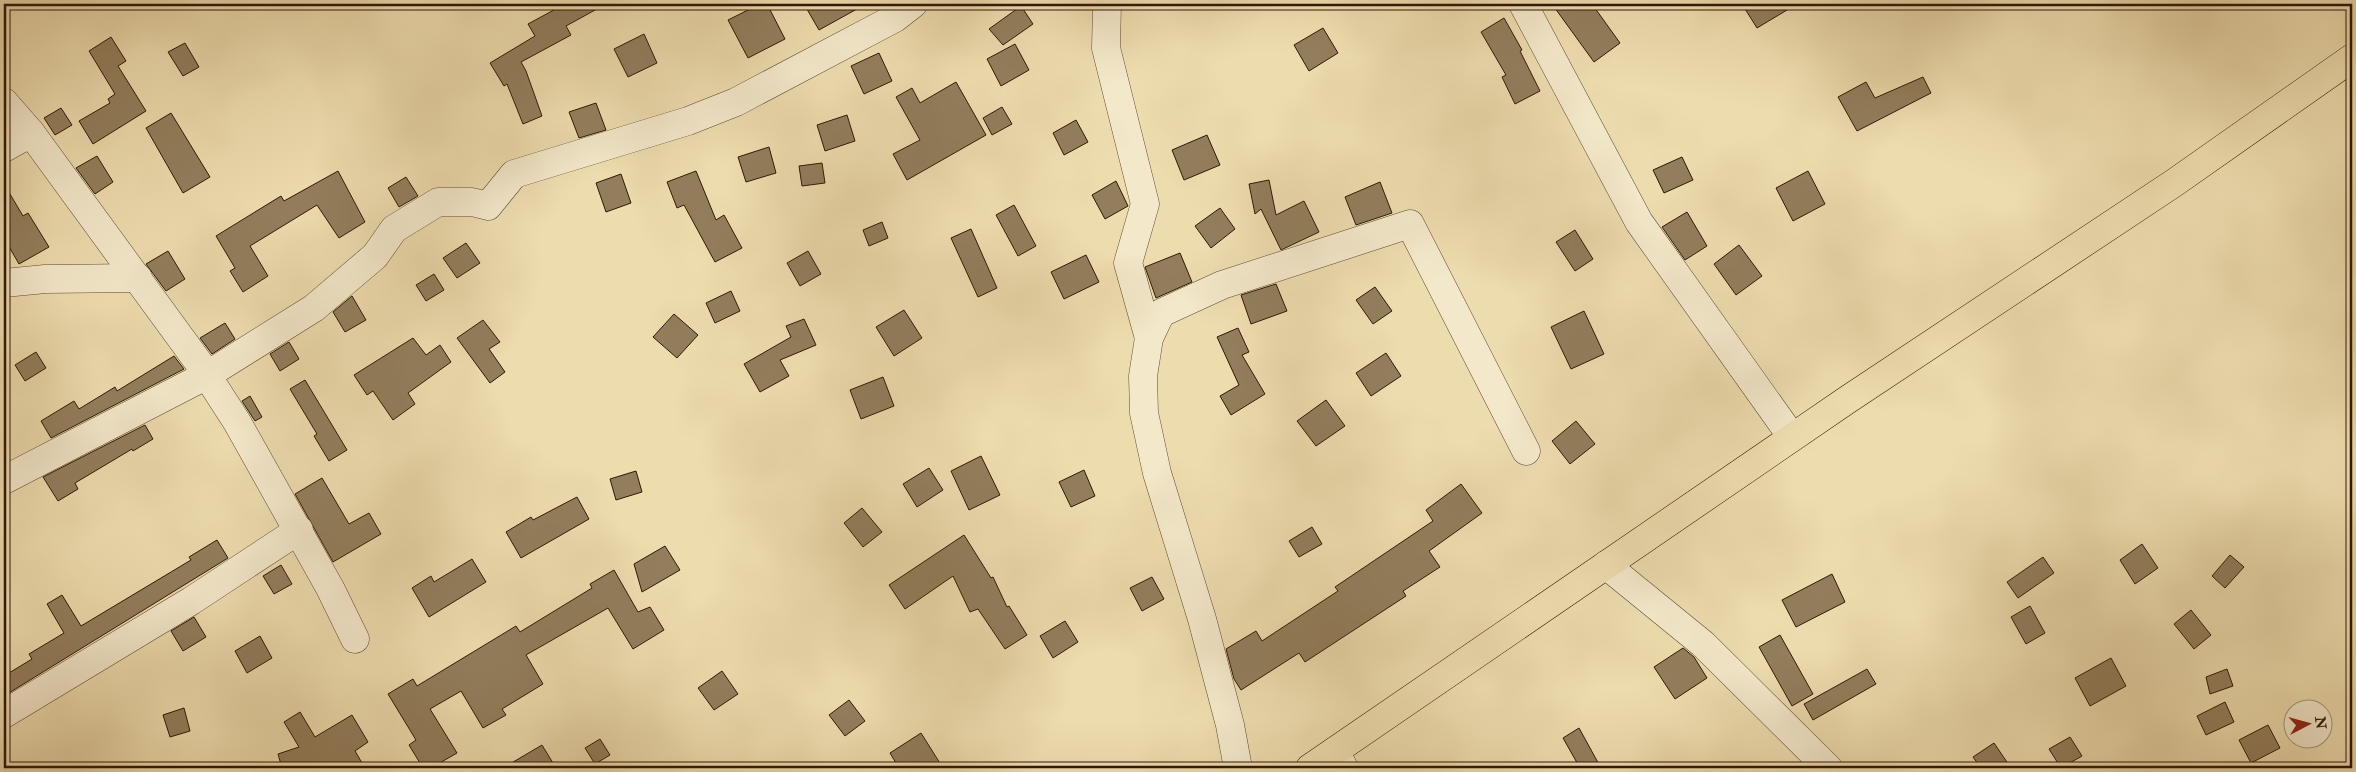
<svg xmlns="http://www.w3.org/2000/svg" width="2356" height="772" font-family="'IM FELL Double Pica',serif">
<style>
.building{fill:#927e5c;stroke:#301804}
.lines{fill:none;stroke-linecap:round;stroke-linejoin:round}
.minor-casing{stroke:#5f492e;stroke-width:29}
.major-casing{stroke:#301804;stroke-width:29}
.minor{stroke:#f3e8ca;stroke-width:28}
.major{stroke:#eddcae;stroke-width:28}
</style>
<rect width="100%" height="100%" fill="#eddcae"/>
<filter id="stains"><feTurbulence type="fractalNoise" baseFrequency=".004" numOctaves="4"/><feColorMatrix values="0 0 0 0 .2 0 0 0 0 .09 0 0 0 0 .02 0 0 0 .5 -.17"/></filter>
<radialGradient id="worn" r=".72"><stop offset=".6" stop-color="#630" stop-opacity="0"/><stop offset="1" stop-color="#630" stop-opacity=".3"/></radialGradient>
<g class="building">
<polygon points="565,4 606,4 566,26 571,35 521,62 526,71 542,116 523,124 507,84 504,86 490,63 535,36 528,24"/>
<polygon points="760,4 767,4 785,39 748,58 728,20"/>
<polygon points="804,4 866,4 819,30"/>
<polygon points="1552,4 1592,4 1620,43 1594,62"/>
<polygon points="1742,4 1797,4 1757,28"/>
<polygon points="1021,6 1033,24 1003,45 989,29"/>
<polygon points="1504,18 1522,50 1520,51 1540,91 1515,104 1502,77 1506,75 1481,32"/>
<polygon points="1323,28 1338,53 1309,71 1294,45"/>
<polygon points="644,34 657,63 628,77 614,49"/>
<polygon points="111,37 126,61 118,66 146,111 93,144 79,121 110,103 108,99 115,94 89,51"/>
<polygon points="185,43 199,67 183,76 168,52"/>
<polygon points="1015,44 1029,70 1001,86 987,59"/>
<polygon points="879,53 892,81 864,94 851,66"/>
<polygon points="1923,77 1931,93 1857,131 1838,97 1866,82 1875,98"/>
<polygon points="956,82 986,135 907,180 893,154 920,140 896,97 912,88 920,103"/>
<polygon points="596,103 606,130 579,138 569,112"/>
<polygon points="1002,107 1012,124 992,135 983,118"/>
<polygon points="61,108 72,125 55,135 44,118"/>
<polygon points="171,113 210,177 183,193 146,128"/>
<polygon points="847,115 855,141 825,151 817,125"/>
<polygon points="1076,120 1088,142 1064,155 1053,133"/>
<polygon points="1207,135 1220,165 1184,180 1172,150"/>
<polygon points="769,147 776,173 746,182 738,157"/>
<polygon points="97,156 113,182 95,194 76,168"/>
<polygon points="1682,157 1693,180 1664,193 1653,170"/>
<polygon points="822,163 825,183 802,186 799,166"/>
<polygon points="338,171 365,222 339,238 317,205 250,246 268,276 243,292 230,271 235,268 216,236 281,196 284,201"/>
<polygon points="696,171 716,220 724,215 742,248 715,262 684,205 677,208 667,182"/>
<polygon points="1808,171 1825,204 1793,221 1776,188"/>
<polygon points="621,174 631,203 606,212 596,183"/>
<polygon points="406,177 418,196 399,207 388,188"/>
<polygon points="1269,180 1276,215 1304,201 1319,232 1281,250 1261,209 1255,214 1249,184"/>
<polygon points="1116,181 1128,206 1105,219 1092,195"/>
<polygon points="1380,182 1392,213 1356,225 1345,197"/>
<polygon points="4,184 23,216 28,213 49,247 19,264 4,238"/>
<polygon points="1014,205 1036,246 1018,256 996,215"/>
<polygon points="1220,208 1235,229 1211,248 1195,226"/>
<polygon points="1687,212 1707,246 1685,260 1662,227"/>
<polygon points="882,222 888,238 869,246 863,230"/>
<polygon points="971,229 997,288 978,297 951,238"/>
<polygon points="1575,230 1593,259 1575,271 1556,242"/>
<polygon points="466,243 480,263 457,278 443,258"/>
<polygon points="1739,245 1762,276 1736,295 1714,264"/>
<polygon points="168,251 185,279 166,291 146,264"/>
<polygon points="808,251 821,274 800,286 787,263"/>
<polygon points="1180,253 1192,282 1156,298 1145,267"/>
<polygon points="1086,255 1099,282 1064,299 1051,272"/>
<polygon points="434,274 444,290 426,301 416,285"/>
<polygon points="1276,284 1287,311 1251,324 1241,295"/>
<polygon points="1375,287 1392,311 1373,324 1356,300"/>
<polygon points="731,291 740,311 715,323 706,303"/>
<polygon points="352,296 366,320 345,332 333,312"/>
<polygon points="904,310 922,338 894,356 876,327"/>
<polygon points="1584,311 1604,354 1571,369 1551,327"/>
<polygon points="674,314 698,335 677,358 653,337"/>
<polygon points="804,319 816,345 780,360 789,376 760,392 744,364 791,337 786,326"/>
<polygon points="483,320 500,342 489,349 505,372 490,383 457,338"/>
<polygon points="225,323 235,339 212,354 200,338"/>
<polygon points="1238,328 1249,352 1242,355 1265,394 1231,415 1220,396 1239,385 1217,337"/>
<polygon points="413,338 426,355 440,345 451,362 408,393 415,404 393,420 373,391 367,395 354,375"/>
<polygon points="289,342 299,359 280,371 270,354"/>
<polygon points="36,352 46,368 25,381 15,365"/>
<polygon points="1386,353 1401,376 1371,396 1356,373"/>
<polygon points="174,356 184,369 51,438 41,421 74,401 79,409 115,387 117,391"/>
<polygon points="883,377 894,406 861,419 850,390"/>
<polygon points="305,380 347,450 329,461 314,436 317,434 290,389"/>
<polygon points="250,396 262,417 255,421 242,401"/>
<polygon points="1326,400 1345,426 1316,446 1297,421"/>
<polygon points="1576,421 1595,444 1570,464 1552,441"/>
<polygon points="145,425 153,439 133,451 132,449 75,483 78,489 58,501 43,477"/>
<polygon points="981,456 1000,495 969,510 951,471"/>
<polygon points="929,468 943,490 917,507 903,484"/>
<polygon points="1084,470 1095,496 1071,507 1059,482"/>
<polygon points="636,471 642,492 616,500 610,479"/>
<polygon points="322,478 349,524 369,513 381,534 333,562 295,494"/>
<polygon points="1461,484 1482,513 1429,551 1440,567 1403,591 1406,596 1305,662 1299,653 1241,690 1234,679 1226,649 1256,631 1262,641 1338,591 1335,587 1433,521 1426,510"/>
<polygon points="577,497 589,519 521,558 506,532 531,517 533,520"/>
<polygon points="862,508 882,532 863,547 844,523"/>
<polygon points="1312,527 1322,544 1299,557 1289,541"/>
<polygon points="964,535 991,578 993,577 1007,607 1009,606 1027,635 1005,649 978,609 970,612 953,576 905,609 889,585"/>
<polygon points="217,540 228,558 4,696 4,676 32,659 29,654 64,633 47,604 62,595 81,626 191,560 189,557"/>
<polygon points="2142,544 2158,568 2135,584 2120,560"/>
<polygon points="665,546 680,570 642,592 634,564"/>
<polygon points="2230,555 2244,567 2225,588 2212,576"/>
<polygon points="2043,557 2054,573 2018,598 2007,582"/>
<polygon points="472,559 486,582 429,617 412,588 431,576 434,582"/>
<polygon points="281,565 292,584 274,594 263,576"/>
<polygon points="614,570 638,612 650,607 664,630 633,649 608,608 526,655 543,684 502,709 506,715 483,728 461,691 430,709 457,753 431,768 423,768 409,745 416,740 388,694 413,679 417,686 516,626 520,632 592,588 590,584"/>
<polygon points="1832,574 1845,602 1796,627 1782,600"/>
<polygon points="1152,577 1164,599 1142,611 1130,588"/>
<polygon points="2030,606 2045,633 2026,644 2011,617"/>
<polygon points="2191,610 2211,635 2194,649 2174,624"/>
<polygon points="194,617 206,637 183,651 171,631"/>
<polygon points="1065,621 1078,642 1053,658 1040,636"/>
<polygon points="1780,635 1813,694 1792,706 1759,647"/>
<polygon points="260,636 272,658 247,673 235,651"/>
<polygon points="1683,648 1694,657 1707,678 1675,699 1654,667"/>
<polygon points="2111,658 2126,686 2090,706 2075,678"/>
<polygon points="1867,669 1876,684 1813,720 1804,704"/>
<polygon points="2227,669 2233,686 2210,694 2206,677"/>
<polygon points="722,671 738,694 714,710 698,688"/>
<polygon points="849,700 865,721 845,736 829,715"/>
<polygon points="2225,702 2234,722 2206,735 2197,716"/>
<polygon points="184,708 190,731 170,737 163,715"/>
<polygon points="300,712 315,737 352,715 368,742 355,751 365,768 282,768 278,754 299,747 284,722"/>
<polygon points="2268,725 2280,748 2251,763 2239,740"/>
<polygon points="1579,728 1601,768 1580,768 1563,738"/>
<polygon points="921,733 943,768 899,768 890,753"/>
<polygon points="2070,737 2082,756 2061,768 2049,749"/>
<polygon points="600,739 610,755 595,764 585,748"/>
<polygon points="1994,743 2011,768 1981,768 1973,757"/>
<polygon points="542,745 556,768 503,768"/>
</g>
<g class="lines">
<g class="minor-casing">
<g id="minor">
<polyline points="1107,4 1106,48 1145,204 1128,263 1149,338"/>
<polyline points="1523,4 1639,222 1792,437"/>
<polyline points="4,102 31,133"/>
<polyline points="4,148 31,133 199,363 237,422 330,588 355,639"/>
<polyline points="4,283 45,279 138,278"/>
<polyline points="4,480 207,375 314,308 375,256 394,229 438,202 472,202 488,206 514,174 688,121 736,102 895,18 913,4"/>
<polyline points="1606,565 1703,644 1828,768"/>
<polyline points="4,714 191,601 299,530"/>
<polyline points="1335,751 1344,768"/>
<polyline points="1238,768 1230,725 1202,619 1157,473 1144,413 1143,376 1149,338 1161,313 1222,285 1410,224 1526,451"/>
</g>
</g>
<g class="major-casing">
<polyline id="major" points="1310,768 1847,400 2174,183 2352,58"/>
</g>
<use href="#minor" class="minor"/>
<use href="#major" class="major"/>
</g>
<rect width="2356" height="772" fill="none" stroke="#eddcae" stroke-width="20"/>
<rect x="5" y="5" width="2346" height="762" fill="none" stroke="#301804" stroke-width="2.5"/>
<rect x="10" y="10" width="2336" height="752" fill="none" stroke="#301804"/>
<g transform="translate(2308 724) rotate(84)"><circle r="24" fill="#f3e8ca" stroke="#a5957b"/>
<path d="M0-4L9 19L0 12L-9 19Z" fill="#8f2418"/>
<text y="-8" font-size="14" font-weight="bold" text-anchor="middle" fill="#301804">N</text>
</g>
<rect width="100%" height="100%" filter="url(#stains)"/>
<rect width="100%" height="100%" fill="url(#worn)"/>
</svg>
